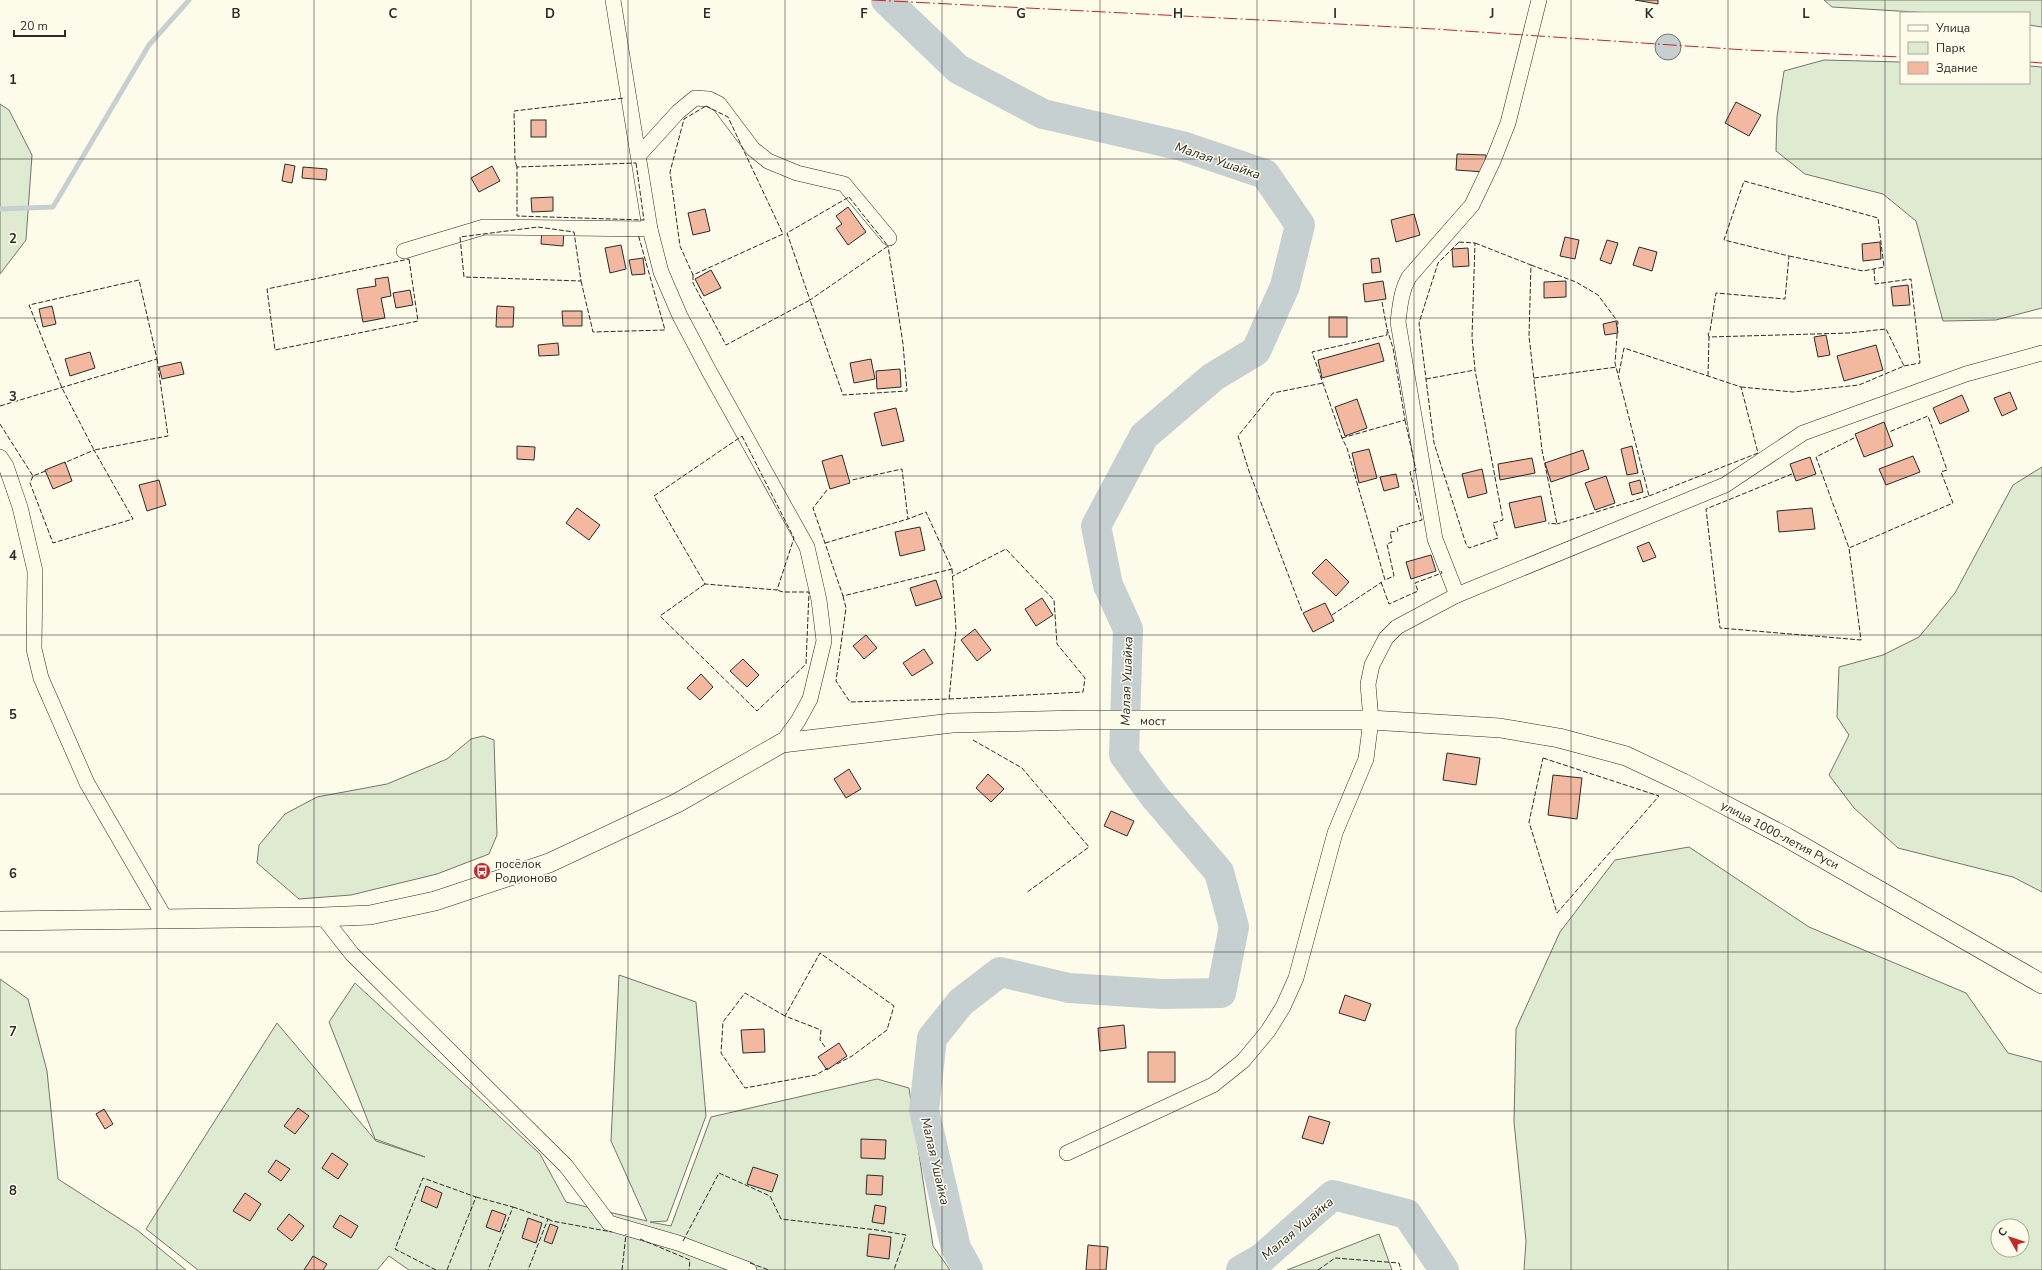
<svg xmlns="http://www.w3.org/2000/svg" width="2042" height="1270" font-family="'Nunito Sans',sans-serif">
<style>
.green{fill:#deebd1;stroke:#74746e;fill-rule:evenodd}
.water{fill:#c7d0d0;stroke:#74746e}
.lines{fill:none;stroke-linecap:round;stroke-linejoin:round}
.stream{stroke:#c7d0d0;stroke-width:5}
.river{stroke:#c7d0d0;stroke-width:30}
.building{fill:#f2b8a0;stroke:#2b2b2b}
.minor-casing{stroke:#2b2b2b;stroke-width:16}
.tertiary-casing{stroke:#2b2b2b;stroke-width:20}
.minor{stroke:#fdfbea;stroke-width:15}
.tertiary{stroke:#fdfbea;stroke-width:19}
.fence{stroke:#2b2b2b;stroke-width:1;stroke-dasharray:5 2;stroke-linecap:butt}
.power{stroke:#c62828;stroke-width:1;stroke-dasharray:14 3 2 3;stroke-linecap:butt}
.grid{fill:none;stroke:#2b2b2b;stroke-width:1;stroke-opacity:0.55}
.labels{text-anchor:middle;stroke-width:3;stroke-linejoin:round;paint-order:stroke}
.street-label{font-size:12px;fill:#2b2b2b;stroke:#fdfbea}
.poi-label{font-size:12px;fill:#2b2b2b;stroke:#fdfbea;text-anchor:start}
.water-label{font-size:13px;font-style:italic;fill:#2b2b2b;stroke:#fdfbea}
.grid-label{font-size:13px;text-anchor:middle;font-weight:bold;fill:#2b2b2b;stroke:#fdfbea;stroke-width:3;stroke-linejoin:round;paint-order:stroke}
</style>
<rect width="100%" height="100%" fill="#fdfbea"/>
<g class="green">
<polygon points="1824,0 2042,0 2042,27 2029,25 2029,13 1931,13 1832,7"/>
<polygon points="1824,60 1901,62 1901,83 2029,83 2029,66 2042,67 2042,308 1996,320 1943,321 1916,221 1883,194 1805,174 1776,151 1777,117 1784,71"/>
<polygon points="0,104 9,110 32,155 26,240 0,274"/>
<polygon points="2042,467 2042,892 2013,877 1898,848 1854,808 1829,775 1849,735 1837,717 1839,667 1883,655 1919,637 1955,593 2013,485"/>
<polygon points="483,736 494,740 497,835 489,854 437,874 351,895 299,899 257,863 259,845 285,814 317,797 387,784 447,759 471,739"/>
<path d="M 1689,847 L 1809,927 L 1966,993 L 2008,1053 L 2042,1062 L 2042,1270 L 1524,1270 L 1526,1241 L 1514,1122 L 1516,1029 L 1560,932 L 1615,860 ZM 1998,1226 L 2022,1226 L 2022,1250 L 1998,1250 Z"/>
<polygon points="619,975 696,1002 706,1116 667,1221 650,1222 671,1226 711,1117 877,1079 909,1088 933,1246 950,1270 409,1270 389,1256 377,1270 198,1270 146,1229 277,1023 376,1141 425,1157 375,1139 329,1022 355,983 540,1154 566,1202 647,1221 611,1141"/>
<polygon points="0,979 28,999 47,1071 58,1179 137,1230 186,1270 0,1270"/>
<polygon points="1379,1234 1392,1270 1287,1270"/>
</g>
<circle class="water" cx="1668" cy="47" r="13"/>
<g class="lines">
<polyline class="stream" points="0,209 53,207 149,45 189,0"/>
<g class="river">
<polyline points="886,0 958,69 1043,114 1182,146 1265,174 1300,225 1285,286 1256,351 1213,377 1144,436 1096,526 1108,585 1128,629 1124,755 1154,796 1219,872 1234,927 1221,993 1162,994 1069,988 1000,972 961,1002 932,1038 924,1110 956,1248 968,1270"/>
<polyline points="1241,1270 1262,1258 1333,1195 1407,1214 1444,1270"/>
</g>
</g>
<g class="building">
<polygon points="1635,0 1658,0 1658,4"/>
<polygon points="1736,102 1761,115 1749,136 1725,123"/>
<rect x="531" y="120" width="15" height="17"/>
<polygon points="1457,154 1486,155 1485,172 1456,170"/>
<polygon points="285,164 295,166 292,183 282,181"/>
<polygon points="492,166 500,181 479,192 471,178"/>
<polygon points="303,167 327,169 326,180 302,178"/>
<polygon points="553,197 553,211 532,212 531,198"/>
<polygon points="848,207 866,232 848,245 836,228 842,224 836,216"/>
<polygon points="705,209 710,231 693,235 688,213"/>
<polygon points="1414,214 1420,235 1396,242 1391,220"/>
<polygon points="542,227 564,229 563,246 541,244"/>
<polygon points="1565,237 1579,240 1575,259 1560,256"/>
<polygon points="1607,240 1618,243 1611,264 1600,260"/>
<polygon points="1880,242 1881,259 1863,261 1862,244"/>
<polygon points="621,245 626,269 610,273 605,248"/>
<polygon points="1639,247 1657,252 1652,271 1633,265"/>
<polygon points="1468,248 1469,266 1453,267 1452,249"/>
<polygon points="643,258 645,274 632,275 629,260"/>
<polygon points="1379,258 1381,272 1372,273 1371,259"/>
<polygon points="711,270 721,288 704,296 695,279"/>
<polygon points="388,277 391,296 381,298 385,318 363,322 357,289 376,286 375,279"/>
<polygon points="1383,281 1386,299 1365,302 1363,284"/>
<polygon points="1566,281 1566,297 1544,298 1544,282"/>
<polygon points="1908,285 1910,305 1893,306 1891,287"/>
<polygon points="410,290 413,305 396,308 393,293"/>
<polygon points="52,306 56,324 43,327 39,309"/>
<polygon points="497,306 514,307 513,327 496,327"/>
<polygon points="562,311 582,311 582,326 563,326"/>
<rect x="1329" y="317" width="18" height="20"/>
<polygon points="1616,321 1618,333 1605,335 1603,324"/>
<polygon points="1826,335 1830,355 1818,357 1814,337"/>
<polygon points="558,343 559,355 539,356 538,345"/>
<polygon points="1379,343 1384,361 1322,378 1318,360"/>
<polygon points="1876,345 1883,370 1844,381 1837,356"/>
<polygon points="90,352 95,368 70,376 65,359"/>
<polygon points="871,359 875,379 854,383 850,363"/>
<polygon points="181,362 184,374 162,379 159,367"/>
<polygon points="900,369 901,387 877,389 876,371"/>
<polygon points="2010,392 2017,409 2002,416 1994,398"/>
<polygon points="1962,395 1969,411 1940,424 1933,408"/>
<polygon points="1357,399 1367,428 1345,436 1335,407"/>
<polygon points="896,408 904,441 882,446 874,413"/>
<polygon points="1884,422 1893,446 1864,457 1855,434"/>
<polygon points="517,446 535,447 534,460 517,459"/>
<polygon points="1632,446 1638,473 1627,475 1621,449"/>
<polygon points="1369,449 1377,478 1359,483 1352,453"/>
<polygon points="1583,450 1589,469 1551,482 1545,463"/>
<polygon points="842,455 850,483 830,489 822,461"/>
<polygon points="1913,456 1920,472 1886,485 1879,469"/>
<polygon points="1810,457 1816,474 1796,481 1790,464"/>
<polygon points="1532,458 1535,473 1500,480 1498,464"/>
<polygon points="65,462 72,481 53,489 45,470"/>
<polygon points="1482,469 1487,493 1468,498 1462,474"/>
<polygon points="1396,474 1399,487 1384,491 1380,477"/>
<polygon points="1606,476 1615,503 1595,510 1585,483"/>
<polygon points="159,480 166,505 147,511 139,485"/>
<polygon points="1640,480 1643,492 1632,495 1629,483"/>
<polygon points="1541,496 1546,521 1515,528 1509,503"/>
<polygon points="577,508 600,525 589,540 566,523"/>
<polygon points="1812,508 1815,529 1779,532 1777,511"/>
<polygon points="920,527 925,550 900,556 895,532"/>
<polygon points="1649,542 1656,557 1643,562 1637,547"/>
<polygon points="1431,555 1436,571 1411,579 1406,562"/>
<polygon points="1326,559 1349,582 1336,596 1312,573"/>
<polygon points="936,580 942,598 916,606 910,588"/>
<polygon points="1042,598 1053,615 1036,626 1025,609"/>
<polygon points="1325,603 1334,621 1313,632 1303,613"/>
<polygon points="975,629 991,650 977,661 961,640"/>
<polygon points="866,635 877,648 864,659 853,646"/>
<polygon points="924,649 933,663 912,676 903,663"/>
<polygon points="743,659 759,675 747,687 730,671"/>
<polygon points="701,674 713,687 700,700 687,688"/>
<polygon points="1447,753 1480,758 1476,785 1443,780"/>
<polygon points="849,769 861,789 846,798 834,779"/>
<polygon points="988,774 1004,789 991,802 976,788"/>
<polygon points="1553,775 1582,778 1577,819 1548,815"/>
<polygon points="1111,811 1134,821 1127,836 1104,826"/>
<polygon points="1345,995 1371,1004 1365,1021 1339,1013"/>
<polygon points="1124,1025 1126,1048 1100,1051 1098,1028"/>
<polygon points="764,1029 765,1052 743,1053 741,1030"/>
<polygon points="839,1043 847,1056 827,1070 818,1057"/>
<rect x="1148" y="1052" width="27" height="30"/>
<polygon points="298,1108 309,1116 295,1134 284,1126"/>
<polygon points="104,1109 113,1124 105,1129 96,1114"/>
<polygon points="1309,1116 1330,1122 1323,1144 1302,1138"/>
<polygon points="861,1139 886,1140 885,1159 861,1158"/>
<polygon points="332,1153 348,1164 338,1179 322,1168"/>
<polygon points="276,1160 290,1169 281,1181 268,1172"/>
<polygon points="753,1167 778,1175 772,1192 747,1184"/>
<polygon points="867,1175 883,1176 882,1195 866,1194"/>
<polygon points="426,1186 442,1193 437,1208 421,1201"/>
<polygon points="245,1193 261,1204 250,1221 233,1211"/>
<polygon points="875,1205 886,1207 884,1224 872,1222"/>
<polygon points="492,1210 506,1215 500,1232 486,1227"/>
<polygon points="289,1214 304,1226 292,1241 277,1229"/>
<polygon points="340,1215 358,1226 351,1238 333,1227"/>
<polygon points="528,1218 542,1223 536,1243 522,1238"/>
<polygon points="550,1224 558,1227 552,1244 544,1241"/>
<polygon points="869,1234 891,1237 889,1259 867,1256"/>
<polygon points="1088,1245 1108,1247 1106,1270 1086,1270"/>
<polygon points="313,1256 327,1264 323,1270 304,1270"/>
</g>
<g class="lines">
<g class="minor-casing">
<g id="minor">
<polyline points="613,0 650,229 661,272 680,316 709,371 807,547 819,600 824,641 810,699 798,721 782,743"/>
<polyline points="639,155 678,112 695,98 709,99 719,104 753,149 768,161 797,173 844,184 889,238"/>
<polyline points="404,251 484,227 650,229"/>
<polyline points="0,457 6,466 20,507 35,571 34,649 41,678 87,783 165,918"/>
<path d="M 1457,595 L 1435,539 L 1398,322 C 1400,306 1401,291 1409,277 L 1472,205 L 1493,161 L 1508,123 L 1539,0"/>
<polyline points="323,917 352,954 566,1166 609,1223 678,1243 749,1270"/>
<polyline points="1067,1153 1213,1085 1243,1061 1268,1031 1283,1007 1296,978 1335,833 1366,759 1371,720 1368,684 1372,665 1386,638 1397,627 1457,595 1725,485 1803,433 1966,374 2042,353"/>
</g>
</g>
<g class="tertiary-casing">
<polyline id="tertiary" points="0,921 323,917 370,915 435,901 549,863 677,803 782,743 952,723 1078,720 1371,720 1500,728 1559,738 1626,756 1683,783 1786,837 2042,984"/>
</g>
<use href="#minor" class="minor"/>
<use href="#tertiary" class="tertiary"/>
<g class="fence">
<polygon points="706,106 728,117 783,234 693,275 680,246 670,172 684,119"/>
<polygon points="636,163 644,220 517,216 517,167"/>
<polyline points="517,167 515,161 514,111 625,98"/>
<polygon points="849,197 888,246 810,300 787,233"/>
<polygon points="538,227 574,232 581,281 464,277 460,237"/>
<polygon points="1459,242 1475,243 1472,337 1475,370 1503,520 1493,523 1498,538 1469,548 1466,544 1434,443 1419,323 1438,263"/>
<polyline points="1475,243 1531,265 1529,336 1542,450 1557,524 1548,523"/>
<polygon points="409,259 418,321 275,350 267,289"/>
<polyline points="1531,265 1576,282 1598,295 1618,322 1615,363 1649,496 1557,524"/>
<polyline points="1874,269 1875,284 1911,279 1920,363 1904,366"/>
<polyline points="693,275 693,283 726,345 810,300 843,395 907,391 903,344 888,246"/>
<polyline points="581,281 593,332 665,330 638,234"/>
<polyline points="1382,302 1387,329"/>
<polyline points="1709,337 1708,334 1710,331 1716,293 1785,299 1789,256 1724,240 1744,181 1878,218 1884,267 1863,271 1789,256"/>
<polyline points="1619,373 1624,348 1741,387 1758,453 1649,496"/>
<polyline points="1708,376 1709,337 1849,333 1886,329 1904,366 1859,385 1793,392 1741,387"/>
<polyline points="1534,378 1617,367"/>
<polyline points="1426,379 1475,370"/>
<polyline points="0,406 157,359 139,280 29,305 62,388 94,450 168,436 157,359"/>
<polyline points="0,424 33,476 48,470"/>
<polygon points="742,436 794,538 777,590 705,584 654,496"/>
<polyline points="1342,438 1405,420 1393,348 1387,329 1387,335 1312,352 1342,438 1347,448 1385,580 1394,576 1387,544 1392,542 1390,532 1398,531 1397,527 1422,520 1410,472 1416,470 1405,420"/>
<polyline points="1854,438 1816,457 1849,548 1953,503 1941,472 1947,470 1928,416 1889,432"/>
<polyline points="1792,474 1706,509 1720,628 1861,640 1849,548"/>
<polyline points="33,476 30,483 53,543 133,519 94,450 64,463"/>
<polyline points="827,490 813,508 843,596 952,569 926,512 908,519 902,469 852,480"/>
<polyline points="825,543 908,519"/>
<polyline points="1381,582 1389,604 1418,591 1415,583 1442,573 1441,571"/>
<polyline points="705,584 660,616 757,711 806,664 809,592 783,592 777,590"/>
<polyline points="843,596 846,608 836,681 850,702 949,699 956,629 952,569"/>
<polyline points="1302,611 1249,471 1238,436 1273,393 1323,383"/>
<polyline points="1332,615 1382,582"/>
<polyline points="949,699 1083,692 1085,678 1057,644 1054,600 1006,549 953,576"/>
<polyline points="973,740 1022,768 1089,847 1026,893"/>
<polygon points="1543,758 1659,796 1557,913 1529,822"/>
<polyline points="785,1016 745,993 723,1022 721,1053 745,1088 816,1075 828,1068"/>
<polyline points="825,1047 820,1040 821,1030 785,1016 820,953 894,1006 887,1030 852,1056 837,1064"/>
<polyline points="476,1197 513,1207 488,1270"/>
<polyline points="513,1207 548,1219 528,1270"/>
<polyline points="548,1219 552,1221 612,1232"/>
<polyline points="640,1239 690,1260 689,1270"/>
<polyline points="683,1241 719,1173 770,1196 781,1219 877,1230 906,1235 894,1270"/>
<polyline points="750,1263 769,1270"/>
<polyline points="436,1270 395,1249 423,1178 476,1197 447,1270"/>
<polyline points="622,1270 626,1234"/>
<polyline points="1318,1270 1335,1258 1399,1263 1401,1270"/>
</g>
<g class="power">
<polyline points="872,0 1435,29 1746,50 1901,57"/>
<polyline points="2029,62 2042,63"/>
</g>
</g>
<path class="grid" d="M 157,0 L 157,1270M 314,0 L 314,1270M 471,0 L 471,1270M 628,0 L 628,1270M 785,0 L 785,1270M 942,0 L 942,1270M 1100,0 L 1100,1270M 1257,0 L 1257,1270M 1414,0 L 1414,1270M 1571,0 L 1571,1270M 1728,0 L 1728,1270M 1885,0 L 1885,1270M 0,159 L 2042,159M 0,318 L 2042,318M 0,476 L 2042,476M 0,635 L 2042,635M 0,794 L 2042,794M 0,952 L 2042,952M 0,1111 L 2042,1111"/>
<defs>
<g id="bus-disc" transform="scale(0.9)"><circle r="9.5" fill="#c62828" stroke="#fdfbea"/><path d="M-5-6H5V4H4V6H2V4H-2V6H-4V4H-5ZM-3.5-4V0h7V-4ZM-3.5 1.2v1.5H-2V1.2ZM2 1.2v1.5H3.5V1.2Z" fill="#fff"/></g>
</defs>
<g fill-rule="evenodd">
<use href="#bus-disc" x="482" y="871"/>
</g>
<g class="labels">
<g class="street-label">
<text transform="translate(1153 721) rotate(1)" y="4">мост</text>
<text transform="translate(1780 835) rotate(28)" y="4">улица 1000-летия Руси</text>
</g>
<g class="poi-label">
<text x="495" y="868">посёлок<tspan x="495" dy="14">Родионово</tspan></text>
</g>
<g class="water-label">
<text transform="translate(1218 160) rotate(19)" y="5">Малая Ушайка</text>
<text transform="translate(1126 681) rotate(-88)" y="5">Малая Ушайка</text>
<text transform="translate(936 1161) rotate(77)" y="5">Малая Ушайка</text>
<text transform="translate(1297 1228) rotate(-40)" y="5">Малая Ушайка</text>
</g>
</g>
<g class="grid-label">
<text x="236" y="18">B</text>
<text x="393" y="18">C</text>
<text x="550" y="18">D</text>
<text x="707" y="18">E</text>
<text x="864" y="18">F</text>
<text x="1021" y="18">G</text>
<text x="1178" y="18">H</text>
<text x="1335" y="18">I</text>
<text x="1492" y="18">J</text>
<text x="1649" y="18">K</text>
<text x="1806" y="18">L</text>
<text x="13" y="84">1</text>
<text x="13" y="243">2</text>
<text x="13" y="401">3</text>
<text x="13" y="560">4</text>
<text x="13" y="719">5</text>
<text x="13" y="878">6</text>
<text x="13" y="1036">7</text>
<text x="13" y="1195">8</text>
</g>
<rect x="1900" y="12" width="130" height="72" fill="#fdfbea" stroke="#a9a89e"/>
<rect x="1908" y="25" width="20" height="6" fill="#fdfbea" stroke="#a9a89e"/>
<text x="1936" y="32" font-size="12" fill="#2b2b2b">Улица</text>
<rect x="1908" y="42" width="20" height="12" fill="#deebd1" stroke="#a9a89e"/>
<text x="1936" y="52" font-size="12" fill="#2b2b2b">Парк</text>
<rect x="1908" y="62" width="20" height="12" fill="#f2b8a0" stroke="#a9a89e"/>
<text x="1936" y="72" font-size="12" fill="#2b2b2b">Здание</text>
<g transform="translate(2010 1238) rotate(309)"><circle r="19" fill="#fdfbea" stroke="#a9a89e"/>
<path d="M0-3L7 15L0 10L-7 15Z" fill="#c62828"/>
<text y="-6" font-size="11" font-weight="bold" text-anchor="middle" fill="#2b2b2b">С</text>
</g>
<path d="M14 30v6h51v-6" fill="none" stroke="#2b2b2b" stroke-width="2"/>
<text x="20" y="30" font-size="12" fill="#2b2b2b" stroke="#fdfbea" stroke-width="3" paint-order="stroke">20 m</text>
</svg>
